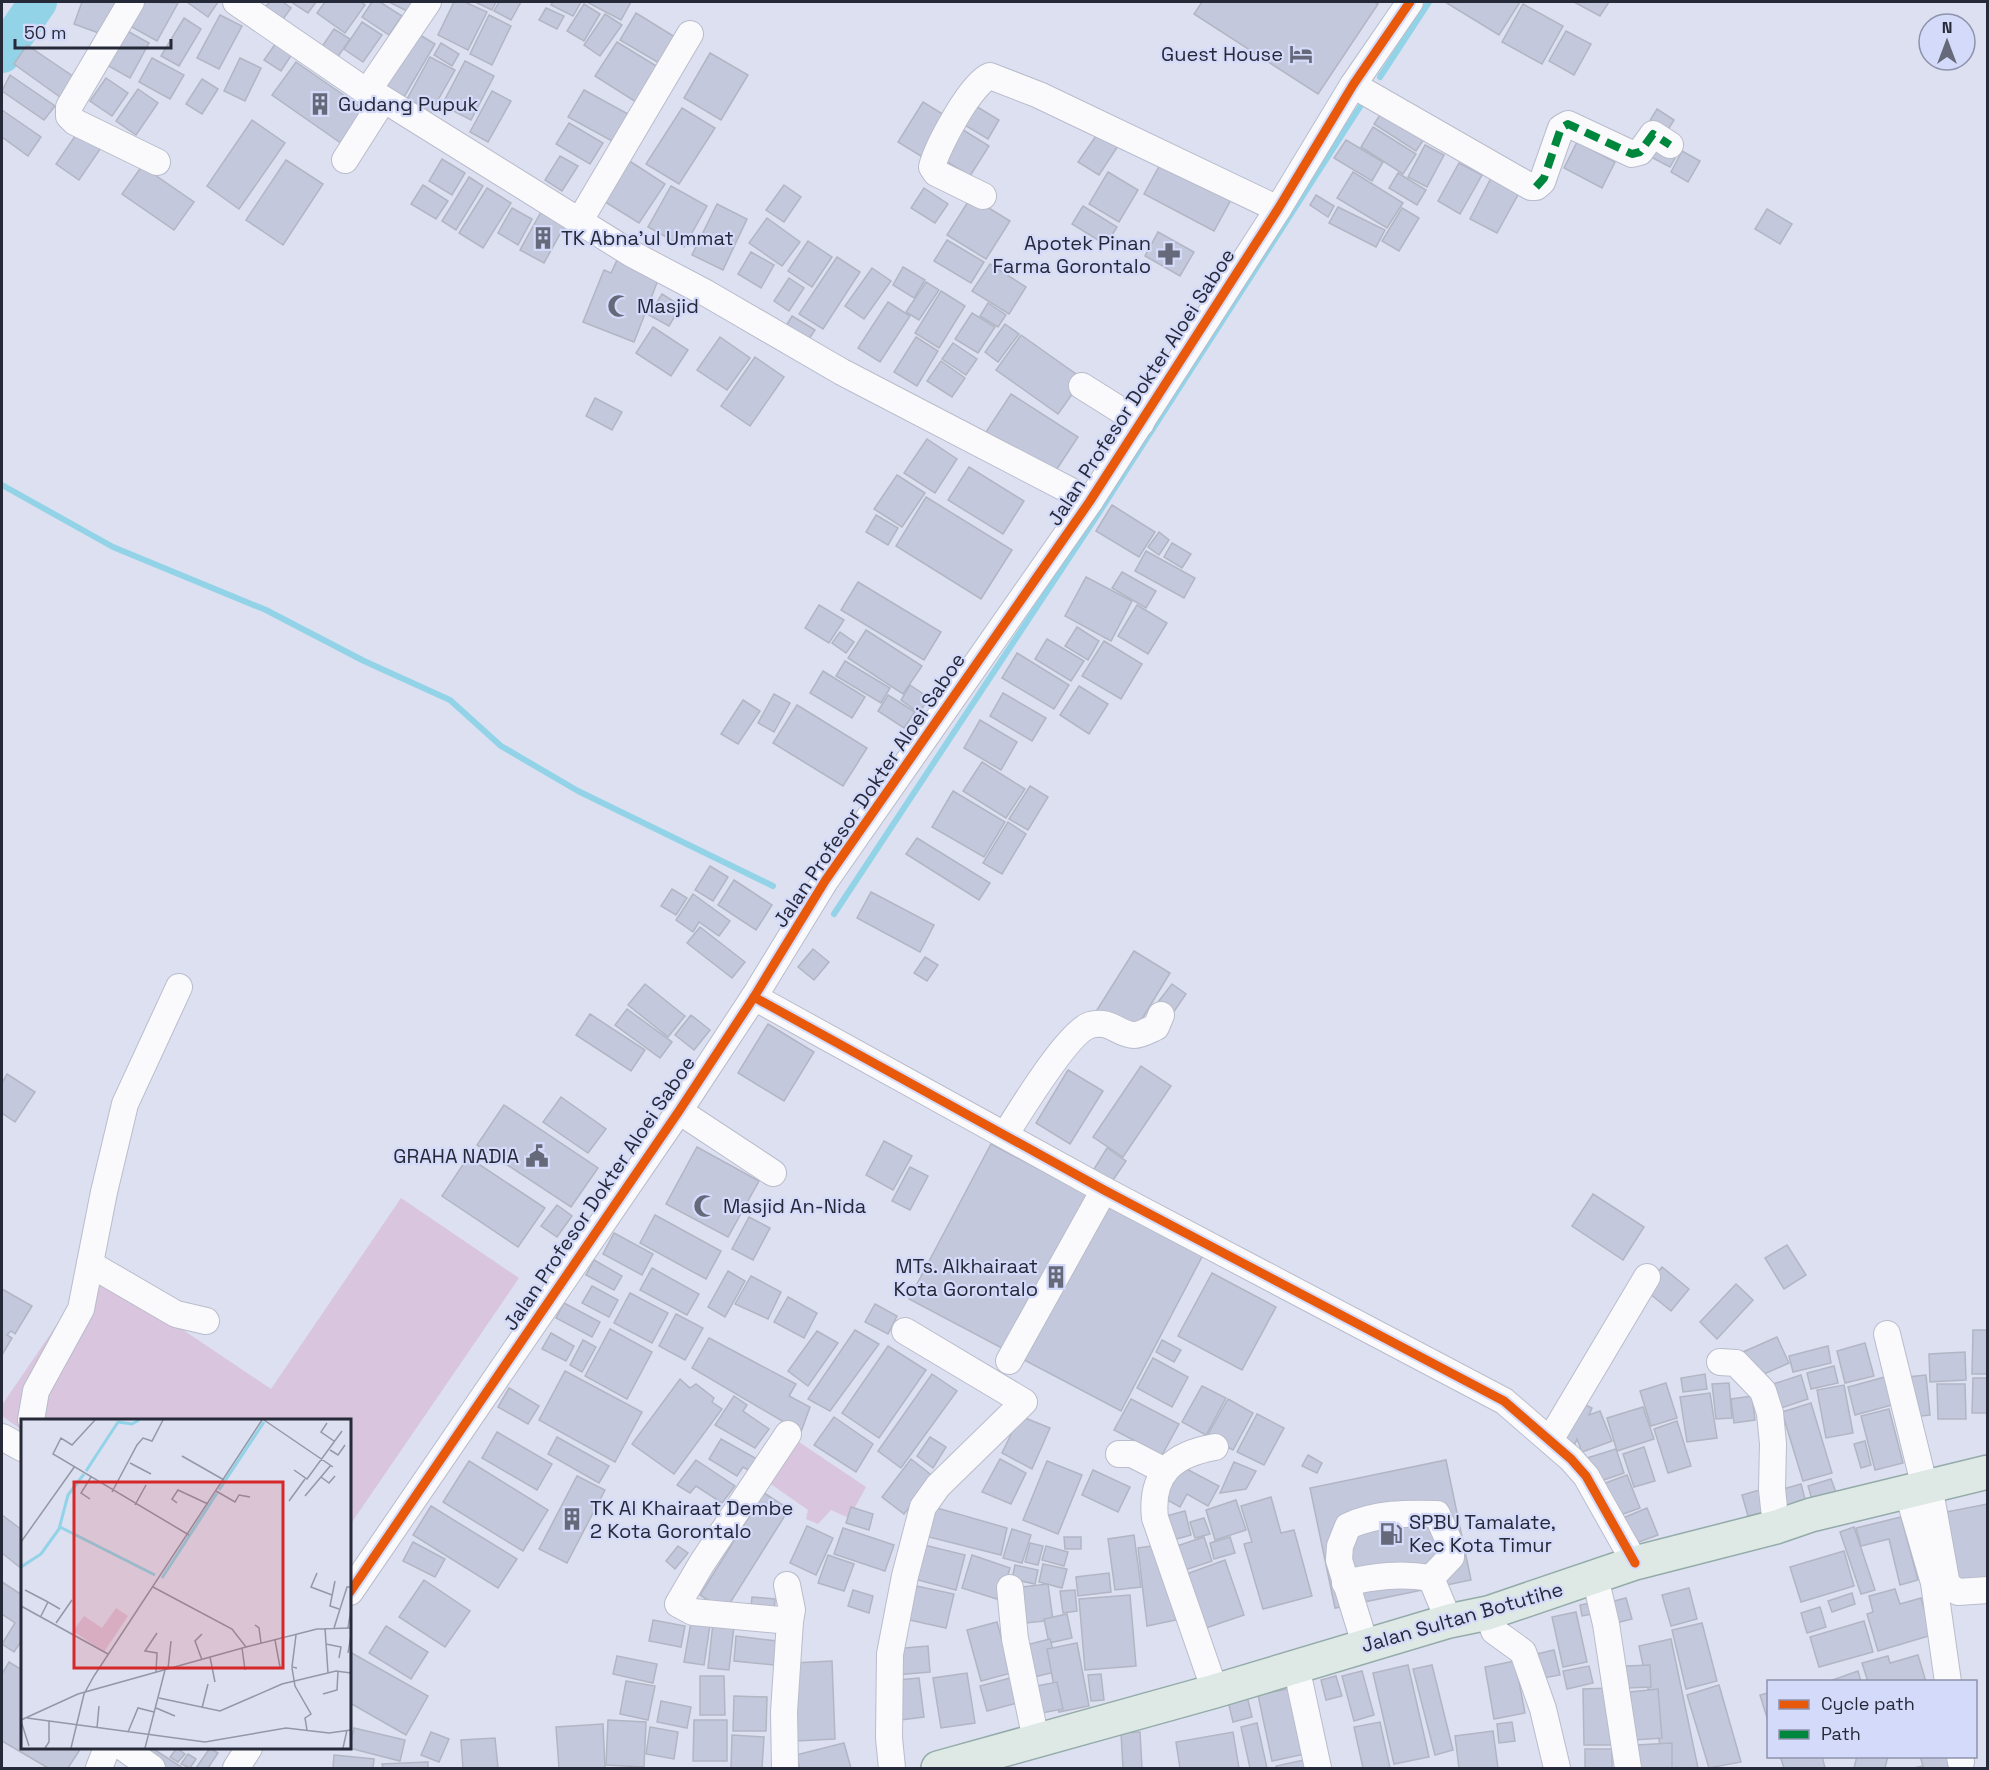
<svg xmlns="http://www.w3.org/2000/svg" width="1989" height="1770" font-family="'Space Grotesk',sans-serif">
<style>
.green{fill:#d9c5dd}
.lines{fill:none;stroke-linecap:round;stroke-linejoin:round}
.stream{stroke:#92d3e7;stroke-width:6}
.river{stroke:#92d3e7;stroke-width:38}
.building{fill:#c4c8dc;stroke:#b2b5c3;stroke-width:1.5}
.minor-casing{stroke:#b9bccb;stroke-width:28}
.major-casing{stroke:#94aba9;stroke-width:36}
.minor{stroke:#fafafd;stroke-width:26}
.major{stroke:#dee9e6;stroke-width:33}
.quiet{stroke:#00873e;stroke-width:8;stroke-dasharray:15 8;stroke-linecap:butt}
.cycleway-casing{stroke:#d4daf9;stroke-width:13}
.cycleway{stroke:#e8590c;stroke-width:9}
.labels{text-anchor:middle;stroke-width:4.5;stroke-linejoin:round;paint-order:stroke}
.poi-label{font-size:20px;fill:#262938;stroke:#d4daf9;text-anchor:start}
.street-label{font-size:20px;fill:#262938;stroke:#d4daf9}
.inset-river{fill:none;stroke:#92d3e7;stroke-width:3}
.inset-road{fill:none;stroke:#9397a7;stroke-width:1.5}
.view{fill:#d62828;fill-opacity:0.15;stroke:#d62828;stroke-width:3}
.inset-edge{fill:none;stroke:#262938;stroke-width:3}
</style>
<rect width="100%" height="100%" fill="#dce0f1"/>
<g class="green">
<polygon points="401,1198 519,1278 350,1525 350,1420 22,1420 22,1430 2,1416 2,1405 94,1270 271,1389"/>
<polygon points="793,1438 866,1487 849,1518 831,1510 818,1524 806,1519 808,1510 768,1482"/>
</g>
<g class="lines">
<g class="stream">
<polyline points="1380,77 1429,2"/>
<polyline points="2,485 113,547 266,610 364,661 450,700 501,746 578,791 773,886"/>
<polyline points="834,914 1100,511 1365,99"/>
</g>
<polyline class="river" points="2,54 38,2"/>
</g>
<g class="building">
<polygon points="82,2 120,2 107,36 74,24"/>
<polygon points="143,2 178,3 157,41 130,26"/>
<polygon points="187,2 218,2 208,17"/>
<polygon points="270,2 283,2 291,8 281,22 264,8"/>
<polygon points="291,2 316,2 308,13"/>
<polygon points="325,2 361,2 365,5 345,33 317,13"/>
<polygon points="372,2 380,2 402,16 389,35 362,17"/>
<polygon points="389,2 413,2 407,11"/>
<polygon points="454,2 465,2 487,12 468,50 438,35"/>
<polygon points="475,2 496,2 492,10"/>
<polygon points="499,2 521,2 511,20 494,11"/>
<polygon points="553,2 581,2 573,16 551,5"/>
<polygon points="587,2 631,2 621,20"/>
<polygon points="1202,2 1374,2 1378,4 1318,94 1194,14"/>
<polygon points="1445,2 1520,2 1499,35"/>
<polygon points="1574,2 1609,2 1600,16"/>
<polygon points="584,4 600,14 584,41 567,31"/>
<polygon points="1523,4 1563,26 1542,64 1502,42"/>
<polygon points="546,8 564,16 557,29 539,20"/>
<polygon points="636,13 675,37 659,63 620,40"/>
<polygon points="605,14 622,25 600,56 584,45"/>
<polygon points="220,15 242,26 219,69 197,58"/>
<polygon points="489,15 511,26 492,65 470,54"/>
<polygon points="184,18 201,29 179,66 161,56"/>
<polygon points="362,22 382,35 363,62 344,49"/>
<polygon points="124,29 149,43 130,78 105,64"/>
<polygon points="334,29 350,39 337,58 321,48"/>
<polygon points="410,29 435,44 404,97 379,83"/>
<polygon points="1566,31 1591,44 1574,75 1549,61"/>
<polygon points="278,40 294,51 281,71 264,60"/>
<polygon points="617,42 658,67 636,102 595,76"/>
<polygon points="441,43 459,54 452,66 434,55"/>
<polygon points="27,45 74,77 60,97 14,64"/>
<polygon points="710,53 748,75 721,120 684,98"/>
<polygon points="430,57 455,70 430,114 406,101"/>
<polygon points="152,58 184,75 170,99 139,82"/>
<polygon points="240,58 261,68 245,101 224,91"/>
<polygon points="465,61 494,76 471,120 442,105"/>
<polygon points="296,62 368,112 345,146 272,95"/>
<polygon points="10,75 55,106 44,120 2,91"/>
<polygon points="106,78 128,93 112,116 90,101"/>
<polygon points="202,79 218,89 202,114 186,104"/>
<polygon points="138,89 158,103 136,135 116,121"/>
<polygon points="584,90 628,114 612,141 568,117"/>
<polygon points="492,91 511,101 488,142 470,132"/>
<polygon points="923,102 949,118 924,158 898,142"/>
<polygon points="974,105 999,120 988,139 963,124"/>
<polygon points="1386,106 1428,133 1416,151 1374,124"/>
<polygon points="682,108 715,128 679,184 646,164"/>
<polygon points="1657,109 1674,120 1663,138 1646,127"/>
<polygon points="2,110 41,137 28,156 2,137"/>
<polygon points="252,120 285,143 239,209 207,186"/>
<polygon points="569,123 603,143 590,164 556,144"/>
<polygon points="82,126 105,142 79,180 56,164"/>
<polygon points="1373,127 1416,154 1403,174 1361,147"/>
<polygon points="960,128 989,146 970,176 941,158"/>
<polygon points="1098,133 1118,146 1099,175 1078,162"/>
<polygon points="1346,140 1383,162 1372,181 1334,158"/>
<polygon points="1658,140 1679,151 1670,167 1649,156"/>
<polygon points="1577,142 1615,162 1602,188 1564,168"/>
<polygon points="1425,145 1444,155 1427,187 1408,177"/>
<polygon points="1682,151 1700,161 1688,182 1671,172"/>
<polygon points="560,156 578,166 562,191 545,180"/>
<polygon points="442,159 465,173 452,195 429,181"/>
<polygon points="286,160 323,184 283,245 246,220"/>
<polygon points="628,160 665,184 639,223 602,200"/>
<polygon points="1162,161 1232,198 1214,231 1144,194"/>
<polygon points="1459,163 1482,175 1460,214 1438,201"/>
<polygon points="142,166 194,202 174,230 122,194"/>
<polygon points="1108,172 1138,190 1119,222 1089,204"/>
<polygon points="1353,172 1403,203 1387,228 1337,198"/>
<polygon points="1398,173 1426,190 1417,205 1389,188"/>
<polygon points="469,177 483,186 456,230 442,221"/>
<polygon points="1491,178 1519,193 1497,233 1470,219"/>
<polygon points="423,185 448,201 436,219 411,204"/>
<polygon points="784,185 801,197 784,222 766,210"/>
<polygon points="671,186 707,206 684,247 648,227"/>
<polygon points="487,188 511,203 483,248 459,233"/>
<polygon points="924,188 948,204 935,223 911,208"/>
<polygon points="1316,195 1334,206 1328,217 1310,205"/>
<polygon points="971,197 1010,221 986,259 947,235"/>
<polygon points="717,204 747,219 723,270 692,255"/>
<polygon points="1083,206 1117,227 1106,245 1072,224"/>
<polygon points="1338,207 1385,230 1376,247 1329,223"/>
<polygon points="512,208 532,219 518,245 498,233"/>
<polygon points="1402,208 1419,218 1399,251 1382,241"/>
<polygon points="1767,209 1792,224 1780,244 1755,229"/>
<polygon points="541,212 565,225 544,263 520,250"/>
<polygon points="767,218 800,242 782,266 749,243"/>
<polygon points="1158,232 1194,252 1180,276 1145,256"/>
<polygon points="947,240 984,262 971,283 934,261"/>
<polygon points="808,241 832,257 812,287 788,271"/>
<polygon points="751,252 774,265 761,288 738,274"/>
<polygon points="837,257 860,272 823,329 799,314"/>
<polygon points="618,258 660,275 634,342 583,322 604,270 611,273"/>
<polygon points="990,264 1026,287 1009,314 972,291"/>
<polygon points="903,267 925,280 914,298 893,285"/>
<polygon points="872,268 891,281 864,319 845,306"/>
<polygon points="789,278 804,288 789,311 774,301"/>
<polygon points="926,282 939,290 919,320 906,312"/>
<polygon points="941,291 965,306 939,348 915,333"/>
<polygon points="662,294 681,306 669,326 649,315"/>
<polygon points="888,302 910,316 880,362 858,348"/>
<polygon points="988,303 1006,315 998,327 980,316"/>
<polygon points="972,313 995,327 978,353 955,339"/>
<polygon points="792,316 815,330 805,345 783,331"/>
<polygon points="1005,324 1019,334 998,362 985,352"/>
<polygon points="653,327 688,350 671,376 636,353"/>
<polygon points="1021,335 1083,379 1058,414 996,370"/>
<polygon points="720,337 750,358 727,390 697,370"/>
<polygon points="916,337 938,351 917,386 894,372"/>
<polygon points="953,343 977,359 966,375 942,359"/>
<polygon points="755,357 784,377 750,426 721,406"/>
<polygon points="941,361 965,378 952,397 927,381"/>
<polygon points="1011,394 1078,437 1053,475 986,432"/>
<polygon points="595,398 622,412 612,430 586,416"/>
<polygon points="927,439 957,459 935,493 904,473"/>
<polygon points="969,467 1024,501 1003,534 948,500"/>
<polygon points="897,475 925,493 902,527 874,509"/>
<polygon points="926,497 1012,550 981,599 896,546"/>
<polygon points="1112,505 1155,532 1139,557 1096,531"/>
<polygon points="876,515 898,528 888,545 866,532"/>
<polygon points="1159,532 1169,540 1159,555 1148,547"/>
<polygon points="1172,543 1191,554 1182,568 1164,557"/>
<polygon points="1146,551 1195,578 1184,598 1135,571"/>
<polygon points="1122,572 1156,591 1146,608 1112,588"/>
<polygon points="1086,577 1132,601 1111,641 1065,616"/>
<polygon points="858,582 941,632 924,660 841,610"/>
<polygon points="819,605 844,620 829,643 805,628"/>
<polygon points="1137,605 1167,623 1148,654 1118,636"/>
<polygon points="1077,627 1099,641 1088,660 1065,646"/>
<polygon points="866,630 922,666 903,694 848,658"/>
<polygon points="840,632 854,642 846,653 832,643"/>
<polygon points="1047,639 1084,661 1071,681 1035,659"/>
<polygon points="1104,641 1142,664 1121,699 1082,676"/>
<polygon points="1017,653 1069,685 1054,709 1002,678"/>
<polygon points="845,661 890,688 881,703 836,676"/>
<polygon points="823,671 865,697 852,718 810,693"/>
<polygon points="910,685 929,698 919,713 901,700"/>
<polygon points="1079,686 1108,704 1089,734 1060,715"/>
<polygon points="1003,693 1046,718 1032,741 990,716"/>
<polygon points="774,694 790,703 774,732 758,723"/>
<polygon points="888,695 915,712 904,728 878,711"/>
<polygon points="743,700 760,711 738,744 721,734"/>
<polygon points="797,705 867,748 843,786 773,743"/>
<polygon points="980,720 1017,742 1001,770 964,748"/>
<polygon points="982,762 1025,789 1006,818 963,791"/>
<polygon points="1030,786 1048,797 1028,830 1009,819"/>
<polygon points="953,791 1005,822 984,857 932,827"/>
<polygon points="1008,822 1026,834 1002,874 983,863"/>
<polygon points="917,838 990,883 979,900 906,854"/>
<polygon points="710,866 728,877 713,901 695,890"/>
<polygon points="734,880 772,905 756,930 718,905"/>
<polygon points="672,889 687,898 676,915 661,906"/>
<polygon points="871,892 934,925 920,952 857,918"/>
<polygon points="693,894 730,921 719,936 699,922 693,932 676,920"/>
<polygon points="700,927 745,962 732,978 687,943"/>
<polygon points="813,949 829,962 814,980 798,967"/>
<polygon points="1134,951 1170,973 1134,1032 1097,1010"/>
<polygon points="925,957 938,965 927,981 914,973"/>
<polygon points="645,984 685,1016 668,1037 628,1005"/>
<polygon points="1172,984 1186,994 1173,1013 1158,1002"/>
<polygon points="627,1009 672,1042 660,1058 615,1025"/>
<polygon points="590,1014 645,1050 631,1071 576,1035"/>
<polygon points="691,1015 710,1030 694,1050 675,1035"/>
<polygon points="768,1024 814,1052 784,1101 738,1073"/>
<polygon points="1141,1066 1171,1086 1123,1157 1093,1137"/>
<polygon points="1068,1070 1103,1091 1070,1144 1036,1123"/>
<polygon points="7,1074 35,1092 15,1122 2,1113 2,1083"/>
<polygon points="561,1097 606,1129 588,1153 543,1122"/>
<polygon points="504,1105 598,1168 571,1207 477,1145"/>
<polygon points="884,1141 912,1156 893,1190 866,1175"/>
<polygon points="991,1144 1203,1255 1121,1411 909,1299"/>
<polygon points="697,1147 759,1181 728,1237 666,1204"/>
<polygon points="1107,1148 1126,1161 1109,1186 1091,1174"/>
<polygon points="468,1157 545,1208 518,1247 442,1196"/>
<polygon points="910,1167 928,1176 910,1210 892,1201"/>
<polygon points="1593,1194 1644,1227 1623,1260 1572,1226"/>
<polygon points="557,1205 572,1216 557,1237 541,1226"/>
<polygon points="655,1215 721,1251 706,1279 640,1243"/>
<polygon points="749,1217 770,1228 753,1260 732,1249"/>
<polygon points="614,1233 653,1254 642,1275 603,1254"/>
<polygon points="1787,1245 1806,1275 1784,1289 1765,1258"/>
<polygon points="594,1260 622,1276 614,1290 586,1275"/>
<polygon points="1662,1267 1689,1289 1671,1311 1644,1289"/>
<polygon points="652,1268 699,1294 687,1315 640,1290"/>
<polygon points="728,1271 745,1281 725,1317 708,1307"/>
<polygon points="1212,1273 1276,1307 1242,1370 1178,1336"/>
<polygon points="751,1276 781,1292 768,1319 735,1304"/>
<polygon points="1736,1284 1753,1300 1717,1339 1700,1322"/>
<polygon points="592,1286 618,1300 609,1317 582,1303"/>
<polygon points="2,1289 32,1306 15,1334 11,1331 7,1335 12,1338 2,1355"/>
<polygon points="630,1293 668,1313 652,1343 614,1323"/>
<polygon points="788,1297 817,1313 804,1338 774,1322"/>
<polygon points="564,1303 600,1322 592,1337 556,1318"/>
<polygon points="875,1304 897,1316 888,1334 865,1322"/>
<polygon points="676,1314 703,1328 685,1360 659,1346"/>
<polygon points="610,1329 652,1352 627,1399 585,1376"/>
<polygon points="855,1330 879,1344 830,1411 808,1399"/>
<polygon points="1973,1330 1988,1330 1988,1374 1972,1374"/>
<polygon points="817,1331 838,1343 808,1386 788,1371"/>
<polygon points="551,1333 574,1346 566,1361 542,1349"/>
<polygon points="1777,1337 1789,1363 1755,1378 1743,1352"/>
<polygon points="709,1338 796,1384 789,1396 810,1407 801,1432 692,1368"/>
<polygon points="583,1340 596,1347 582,1372 570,1365"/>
<polygon points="1162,1340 1181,1350 1174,1362 1156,1352"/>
<polygon points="1865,1343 1874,1376 1845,1383 1837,1351"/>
<polygon points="888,1346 926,1370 879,1438 842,1413"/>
<polygon points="1828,1346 1831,1363 1793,1372 1789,1356"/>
<polygon points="1965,1352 1966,1380 1930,1382 1929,1354"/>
<polygon points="1153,1358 1188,1377 1172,1407 1137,1388"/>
<polygon points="1834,1366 1838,1383 1811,1389 1807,1373"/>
<polygon points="565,1371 642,1412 615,1462 539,1420"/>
<polygon points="932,1374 957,1391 901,1468 878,1451"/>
<polygon points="1705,1374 1707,1389 1683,1392 1681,1378"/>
<polygon points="1801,1375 1808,1399 1778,1409 1770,1385"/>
<polygon points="1926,1375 1930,1415 1912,1417 1907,1377"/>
<polygon points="1885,1377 1892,1405 1855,1415 1848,1387"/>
<polygon points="1973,1378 1988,1378 1988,1413 1972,1413"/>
<polygon points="680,1379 690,1388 696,1384 714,1398 712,1402 722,1409 674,1474 632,1444"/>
<polygon points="1666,1383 1677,1418 1651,1426 1640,1391"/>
<polygon points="1729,1383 1732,1418 1716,1419 1712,1384"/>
<polygon points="1937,1384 1965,1384 1966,1419 1938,1419"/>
<polygon points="1844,1385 1853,1433 1826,1438 1817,1390"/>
<polygon points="1202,1386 1226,1398 1206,1435 1182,1422"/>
<polygon points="509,1388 539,1406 528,1424 498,1407"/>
<polygon points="1710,1393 1717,1438 1687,1442 1680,1397"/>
<polygon points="734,1396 747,1405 743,1411 769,1429 755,1448 715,1425"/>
<polygon points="1752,1396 1755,1420 1734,1423 1731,1399"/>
<polygon points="1131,1399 1179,1424 1162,1455 1114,1430"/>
<polygon points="1228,1399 1253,1413 1233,1450 1207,1436"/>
<polygon points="1575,1400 1592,1408 1589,1415 1600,1411 1612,1441 1582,1452 1577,1439 1575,1444 1557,1436"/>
<polygon points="1811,1403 1832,1473 1803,1481 1782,1412"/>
<polygon points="1643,1407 1654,1439 1617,1451 1607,1418"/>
<polygon points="1889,1409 1903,1463 1875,1470 1861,1416"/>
<polygon points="1257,1414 1284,1428 1264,1465 1237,1452"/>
<polygon points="1020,1416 1050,1428 1032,1469 1002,1453"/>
<polygon points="834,1417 873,1444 856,1472 814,1445"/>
<polygon points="1677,1421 1691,1466 1668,1473 1654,1429"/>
<polygon points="497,1432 552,1464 537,1490 482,1458"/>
<polygon points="557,1437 609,1466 599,1483 548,1454"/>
<polygon points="930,1437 946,1447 933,1468 917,1456"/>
<polygon points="721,1439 757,1459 750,1471 743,1467 737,1476 709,1459"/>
<polygon points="1865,1441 1871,1465 1861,1468 1854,1444"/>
<polygon points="1644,1447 1655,1481 1634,1487 1623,1454"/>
<polygon points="1616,1449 1624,1473 1595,1483 1587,1458"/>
<polygon points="1308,1455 1322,1463 1317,1473 1302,1466"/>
<polygon points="911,1459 934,1477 904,1514 882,1497"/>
<polygon points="1000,1459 1026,1473 1011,1504 982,1492"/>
<polygon points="696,1460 735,1486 722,1503 696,1486 690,1493 677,1485"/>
<polygon points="1446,1460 1471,1580 1335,1608 1310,1488"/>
<polygon points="469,1461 548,1510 523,1551 443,1502"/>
<polygon points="1047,1461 1082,1475 1058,1534 1023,1520"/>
<polygon points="1234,1462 1256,1471 1246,1489 1220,1493"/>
<polygon points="1179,1465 1219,1486 1208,1506 1187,1494 1180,1507 1162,1497"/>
<polygon points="1093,1470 1130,1487 1118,1512 1082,1495"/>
<polygon points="1627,1475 1640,1508 1612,1518 1600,1485"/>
<polygon points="577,1476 605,1490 567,1563 539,1549"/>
<polygon points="1831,1479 1837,1495 1813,1503 1808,1486"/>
<polygon points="1801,1484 1806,1503 1781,1510 1776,1491"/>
<polygon points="1763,1489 1769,1511 1748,1516 1742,1495"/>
<polygon points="764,1493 789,1509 725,1611 700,1595"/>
<polygon points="1271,1497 1281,1533 1294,1530 1312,1596 1263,1609 1244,1544 1252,1542 1241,1506"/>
<polygon points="1236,1500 1246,1530 1215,1540 1206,1510"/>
<polygon points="923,1504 1007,1528 1001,1555 917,1534"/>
<polygon points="1988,1504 1988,1580 1960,1585 1946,1512"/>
<polygon points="431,1506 517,1559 498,1588 413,1535"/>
<polygon points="851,1507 873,1514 869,1530 846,1523"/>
<polygon points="1647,1508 1658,1535 1633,1544 1623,1518"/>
<polygon points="1185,1511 1191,1535 1166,1542 1159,1518"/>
<polygon points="2,1515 22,1530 22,1569 2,1553"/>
<polygon points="1901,1517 1918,1580 1900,1585 1889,1539 1861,1546 1856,1528"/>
<polygon points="1204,1518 1210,1534 1195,1538 1190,1522"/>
<polygon points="807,1526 833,1538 816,1575 790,1563"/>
<polygon points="1854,1527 1875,1590 1861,1594 1840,1532"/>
<polygon points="843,1528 894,1545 885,1571 834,1554"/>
<polygon points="1012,1529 1031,1535 1022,1563 1003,1558"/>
<polygon points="1134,1535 1141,1587 1115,1590 1108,1539"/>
<polygon points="1064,1537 1081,1537 1081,1549 1065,1549"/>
<polygon points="1204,1537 1212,1561 1176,1573 1168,1549"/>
<polygon points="1230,1537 1235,1553 1214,1559 1210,1543"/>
<polygon points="413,1542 445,1559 435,1577 403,1561"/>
<polygon points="912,1542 965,1555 956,1590 903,1576"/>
<polygon points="1030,1543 1043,1546 1038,1565 1025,1562"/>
<polygon points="1159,1545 1176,1620 1147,1626 1138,1548"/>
<polygon points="678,1546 688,1553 675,1569 666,1561"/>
<polygon points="1046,1546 1068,1552 1064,1566 1042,1560"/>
<polygon points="1844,1551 1854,1586 1801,1602 1790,1567"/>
<polygon points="828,1555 854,1564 844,1591 818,1583"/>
<polygon points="972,1555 1010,1568 1000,1600 962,1588"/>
<polygon points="1225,1560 1244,1615 1200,1630 1181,1576"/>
<polygon points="1043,1564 1067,1569 1062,1588 1039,1582"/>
<polygon points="1015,1565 1038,1570 1035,1584 1012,1579"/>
<polygon points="1109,1573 1111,1592 1078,1596 1076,1577"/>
<polygon points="424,1580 470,1611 445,1647 399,1617"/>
<polygon points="2,1582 22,1595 22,1640 14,1652 2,1644 15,1623 2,1614"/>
<polygon points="907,1584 954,1594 946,1628 900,1618"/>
<polygon points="1048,1584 1053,1620 1026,1623 1022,1587"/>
<polygon points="1689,1588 1697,1619 1671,1626 1662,1595"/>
<polygon points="1895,1589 1900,1604 1921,1598 1932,1635 1878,1651 1867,1614 1873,1612 1869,1596"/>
<polygon points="853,1590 873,1596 869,1613 848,1606"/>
<polygon points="1075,1590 1077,1611 1063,1613 1060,1591"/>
<polygon points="1852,1593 1855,1604 1832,1612 1828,1601"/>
<polygon points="1130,1595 1136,1666 1085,1670 1079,1599"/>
<polygon points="752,1597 775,1599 774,1617 750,1615"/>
<polygon points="1626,1598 1632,1619 1616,1623 1610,1602"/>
<polygon points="1590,1603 1593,1614 1582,1616 1580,1605"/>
<polygon points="1820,1607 1826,1627 1807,1633 1801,1613"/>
<polygon points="1576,1612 1587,1662 1563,1667 1552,1617"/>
<polygon points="1067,1614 1072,1638 1049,1643 1044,1619"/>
<polygon points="653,1620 685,1626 681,1647 649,1641"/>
<polygon points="1864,1621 1873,1652 1819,1667 1810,1637"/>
<polygon points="691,1622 710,1625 704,1665 684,1662"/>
<polygon points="997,1622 1011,1673 981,1681 967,1630"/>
<polygon points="713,1623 734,1626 729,1670 708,1668"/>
<polygon points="1702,1623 1717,1681 1686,1689 1672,1630"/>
<polygon points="386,1626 428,1652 411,1679 369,1653"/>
<polygon points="736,1636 777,1641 774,1665 734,1661"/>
<polygon points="1050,1639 1059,1671 1034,1677 1026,1645"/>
<polygon points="1671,1639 1698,1768 1665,1768 1639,1646"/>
<polygon points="1077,1643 1089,1706 1059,1712 1047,1649"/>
<polygon points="928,1646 930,1672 895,1675 893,1649"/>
<polygon points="1554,1650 1560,1675 1538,1679 1532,1655"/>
<polygon points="350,1652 428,1696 406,1735 350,1703"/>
<polygon points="1918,1655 1926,1682 1868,1682 1862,1663 1888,1656 1890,1663"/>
<polygon points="617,1656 657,1664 653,1683 613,1674"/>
<polygon points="832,1661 835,1739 796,1741 793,1663"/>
<polygon points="1515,1661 1525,1713 1494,1719 1485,1667"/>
<polygon points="9,1662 22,1670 22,1748 81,1748 68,1768 48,1768 2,1741 2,1674"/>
<polygon points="1408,1665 1429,1757 1394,1764 1373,1673"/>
<polygon points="1432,1665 1453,1750 1435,1755 1413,1669"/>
<polygon points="1650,1665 1651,1687 1627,1688 1626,1666"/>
<polygon points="1589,1666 1593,1683 1567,1689 1563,1671"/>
<polygon points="1362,1671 1374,1715 1354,1721 1342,1676"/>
<polygon points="1858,1671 1861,1682 1827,1682"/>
<polygon points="967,1673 975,1723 941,1728 933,1678"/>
<polygon points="1101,1674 1104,1700 1091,1701 1088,1675"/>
<polygon points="700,1676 724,1676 725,1715 700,1715"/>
<polygon points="1336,1676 1342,1696 1326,1700 1321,1680"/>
<polygon points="1014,1677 1021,1702 987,1711 980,1686"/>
<polygon points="919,1678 924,1717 901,1720 897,1680"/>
<polygon points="626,1681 655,1686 648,1720 620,1714"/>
<polygon points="1057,1682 1063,1709 1042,1713 1036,1686"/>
<polygon points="1719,1685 1741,1762 1709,1768 1687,1695"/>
<polygon points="1292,1688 1305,1754 1272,1761 1258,1695"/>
<polygon points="1611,1688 1612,1745 1584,1745 1583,1689"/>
<polygon points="1658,1689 1662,1738 1634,1740 1630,1692"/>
<polygon points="1768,1693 1768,1721 1760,1695"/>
<polygon points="734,1696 767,1697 766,1731 733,1731"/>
<polygon points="1247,1696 1252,1717 1233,1722 1228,1701"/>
<polygon points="661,1701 691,1707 687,1728 657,1722"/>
<polygon points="608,1720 646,1722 644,1767 606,1765"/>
<polygon points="694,1720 727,1720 727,1761 693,1761"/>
<polygon points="1380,1722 1390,1768 1363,1768 1354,1727"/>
<polygon points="1512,1722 1515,1741 1499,1743 1497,1724"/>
<polygon points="1257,1723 1267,1768 1250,1768 1241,1727"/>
<polygon points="603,1724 605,1768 559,1768 556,1727"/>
<polygon points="650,1727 678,1732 674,1759 646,1754"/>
<polygon points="354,1728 405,1740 400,1761 349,1748"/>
<polygon points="1493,1731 1498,1768 1459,1768 1455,1736"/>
<polygon points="431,1732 449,1739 439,1762 421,1755"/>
<polygon points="1140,1732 1142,1768 1123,1768 1121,1733"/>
<polygon points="1233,1732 1239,1768 1180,1768 1176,1742"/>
<polygon points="732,1735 764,1737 762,1768 731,1768"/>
<polygon points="495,1738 498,1768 463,1768 461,1740"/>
<polygon points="844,1743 851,1768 800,1768 796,1755"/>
<polygon points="1672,1743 1672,1768 1638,1768 1637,1745"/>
<polygon points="129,1748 152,1748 183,1768 159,1768"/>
<polygon points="177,1748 185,1754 178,1762 170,1757"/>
<polygon points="210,1748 218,1753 208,1768 196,1768"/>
<rect x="1585" y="1749" width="27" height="19"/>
<polygon points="188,1754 196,1759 190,1768 181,1764"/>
<polygon points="334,1755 374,1759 373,1768 333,1768"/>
<polygon points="1780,1756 1822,1756 1825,1768 1784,1768"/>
<polygon points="1857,1756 1888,1756 1885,1768 1854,1768"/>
<polygon points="1920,1756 1953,1756 1956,1768 1914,1768 1923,1766"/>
<polygon points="1309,1759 1311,1768 1276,1768 1276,1766"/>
<polygon points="428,1762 428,1768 383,1768 382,1764"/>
</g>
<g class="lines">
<g class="minor-casing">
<g id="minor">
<polyline points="131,2 69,107 69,116 75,122 157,162"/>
<polyline points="236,2 367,92 372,92 632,254 706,293 842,372 1090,501"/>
<polyline points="1353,85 1531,187 1536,187 1542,182 1561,128 1568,124 1632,154 1640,152 1653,134 1670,145"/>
<polyline points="367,92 428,2"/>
<polyline points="345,160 383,100"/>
<path d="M 983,196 L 936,173 L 932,167 C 937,147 971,83 990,76 L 1039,95 L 1278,209"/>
<polyline points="579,222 690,34"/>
<polyline points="1082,386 1141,423"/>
<polyline points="754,997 1104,1190 1504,1401 1571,1459 1586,1476 1635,1563"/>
<polyline points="679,1111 773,1173"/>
<path d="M 1005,1135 C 1019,1113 1068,1032 1090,1025 C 1110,1019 1119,1035 1134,1035 C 1141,1035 1149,1030 1156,1027 L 1161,1015"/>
<polyline points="90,1264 176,1314 206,1321"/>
<polyline points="1887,1334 1925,1488 1932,1502 1947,1585 1958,1592 1988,1590"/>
<polyline points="1009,1361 1104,1190"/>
<polyline points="1720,1362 1736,1363 1763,1391 1770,1413 1773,1444 1772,1489 1776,1527"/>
<polyline points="31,1420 36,1391 81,1309 104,1192 125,1104 179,987"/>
<polyline points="2,1437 22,1448"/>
<polyline points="1550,1440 1647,1277"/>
<polyline points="1119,1454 1132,1454 1165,1471"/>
<polyline points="1908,1493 1934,1583 1948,1682"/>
<polyline points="1595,1577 1606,1624 1628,1768"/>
<path d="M 1345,1583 C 1375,1576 1400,1573 1431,1578"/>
<polyline points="787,1585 792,1610 790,1621"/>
<polyline points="1010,1588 1015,1639 1036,1740"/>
<polyline points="350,1592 679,1111 754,997 825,881 1090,501 1278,209 1353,85 1410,2"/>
<polyline points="1488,1613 1494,1631 1523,1652 1543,1709 1557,1768"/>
<path d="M 1365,1644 L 1339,1560 L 1340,1546 L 1348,1526 C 1377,1513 1406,1513 1437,1514 L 1451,1546 L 1451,1557 L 1431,1578 L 1449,1621"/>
<polyline points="1296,1666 1318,1768"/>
<path d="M 1215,1691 L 1155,1518 C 1150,1473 1174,1454 1215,1447"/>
<polyline points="124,1748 152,1768"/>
<polyline points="1960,1756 1961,1762"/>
<polyline points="99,1768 107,1748"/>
<polyline points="236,1768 249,1748"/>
<polyline points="785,1768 784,1712 790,1621 693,1612 678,1604 702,1563 788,1434"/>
<polyline points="892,1768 889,1738 890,1654 905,1576 923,1507 938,1486 1024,1402 905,1331"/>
</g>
</g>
<g class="major-casing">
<polyline id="major" points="938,1768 1215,1691 1449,1621 1488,1613 1635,1563 1776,1527 1811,1515 1988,1472"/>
</g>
<use href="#minor" class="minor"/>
<use href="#major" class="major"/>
<polyline class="quiet" points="1536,187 1544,178 1561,128 1568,124 1632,154 1640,152 1653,134 1670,145"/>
<g class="cycleway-casing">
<g id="cycleway">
<polyline points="754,997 1104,1190 1504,1401 1571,1459 1586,1476 1635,1563"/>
<polyline points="350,1592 679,1111 754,997 825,881 1090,501 1278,209 1353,85 1410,2"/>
</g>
</g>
<use href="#cycleway" class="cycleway"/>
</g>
<defs>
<g id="hotel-bare" transform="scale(1.8)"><path d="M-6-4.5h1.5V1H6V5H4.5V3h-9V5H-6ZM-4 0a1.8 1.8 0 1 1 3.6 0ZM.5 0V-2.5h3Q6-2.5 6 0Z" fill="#666979" stroke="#d4daf9" stroke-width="2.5" paint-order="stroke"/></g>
<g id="building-bare" transform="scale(1.8)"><path d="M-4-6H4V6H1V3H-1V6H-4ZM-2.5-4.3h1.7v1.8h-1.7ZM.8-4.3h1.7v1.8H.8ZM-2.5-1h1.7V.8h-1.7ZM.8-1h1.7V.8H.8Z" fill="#666979" stroke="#d4daf9" stroke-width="2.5" paint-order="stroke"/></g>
<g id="pharmacy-bare" transform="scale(1.8)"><path d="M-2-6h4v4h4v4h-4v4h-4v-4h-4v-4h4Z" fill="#666979" stroke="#d4daf9" stroke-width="2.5" paint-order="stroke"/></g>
<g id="mosque-bare" transform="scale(1.8)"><path d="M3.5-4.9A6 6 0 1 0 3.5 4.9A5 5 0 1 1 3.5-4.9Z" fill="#666979" stroke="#d4daf9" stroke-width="2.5" paint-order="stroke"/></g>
<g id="civic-bare" transform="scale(1.8)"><path d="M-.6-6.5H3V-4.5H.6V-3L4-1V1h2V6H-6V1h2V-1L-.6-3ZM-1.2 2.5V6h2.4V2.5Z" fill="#666979" stroke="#d4daf9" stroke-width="2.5" paint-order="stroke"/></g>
<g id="fuel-bare" transform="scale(1.8)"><path d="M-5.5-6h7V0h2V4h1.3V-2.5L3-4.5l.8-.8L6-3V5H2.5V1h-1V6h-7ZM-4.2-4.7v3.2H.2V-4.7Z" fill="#666979" stroke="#d4daf9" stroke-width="2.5" paint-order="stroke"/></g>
</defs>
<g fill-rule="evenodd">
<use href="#hotel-bare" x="1301" y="54"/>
<use href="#building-bare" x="320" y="104"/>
<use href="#building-bare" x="543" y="238"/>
<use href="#pharmacy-bare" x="1169" y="254"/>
<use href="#mosque-bare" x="619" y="306"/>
<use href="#civic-bare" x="537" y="1156"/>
<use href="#mosque-bare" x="705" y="1206"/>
<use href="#building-bare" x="1056" y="1277"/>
<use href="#building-bare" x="572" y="1519"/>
<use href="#fuel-bare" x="1391" y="1534"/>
</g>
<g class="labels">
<g class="poi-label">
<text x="1283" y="61" text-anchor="end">Guest House</text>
<text x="338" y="111">Gudang Pupuk</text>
<text x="561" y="245">TK Abna'ul Ummat</text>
<text x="1151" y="250" text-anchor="end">Apotek Pinan<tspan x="1151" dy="23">Farma Gorontalo</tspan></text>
<text x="637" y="313">Masjid</text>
<text x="519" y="1163" text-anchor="end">GRAHA NADIA</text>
<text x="723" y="1213">Masjid An-Nida</text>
<text x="1038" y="1273" text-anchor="end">MTs. Alkhairaat<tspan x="1038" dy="23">Kota Gorontalo</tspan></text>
<text x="590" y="1515">TK Al Khairaat Dembe<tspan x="590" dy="23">2 Kota Gorontalo</tspan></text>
<text x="1409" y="1529">SPBU Tamalate,<tspan x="1409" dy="23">Kec Kota Timur</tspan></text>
</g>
<g class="street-label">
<text transform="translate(1141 387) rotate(-57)" y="7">Jalan Profesor Dokter Aloei Saboe</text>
<text transform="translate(869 790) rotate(-56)" y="7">Jalan Profesor Dokter Aloei Saboe</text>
<text transform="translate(599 1193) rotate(-56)" y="7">Jalan Profesor Dokter Aloei Saboe</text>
<text transform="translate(1462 1617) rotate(-16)" y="7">Jalan Sultan Botutihe</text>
</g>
</g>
<g transform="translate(21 1419)">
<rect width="330" height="330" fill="#dce0f1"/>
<path d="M 95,189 L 107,197 L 83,233 L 52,212 L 63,197 L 81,209 Z" fill="#d9c5dd"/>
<path class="inset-river" d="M 65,52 L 97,3 L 111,5 L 118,1M 198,71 L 243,3M 39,108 L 134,156M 0,148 L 20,135 L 38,110 L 47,76 L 63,55M 141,159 L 196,74"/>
<path class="inset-road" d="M 74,1 L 51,26 L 40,19 L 32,35 L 168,116M 243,1 L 312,48M 306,4 L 300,13 L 313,22M 309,31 L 317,36 L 324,26M 161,37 L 203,61M 109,44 L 130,55M 273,51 L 286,60 L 321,12M 300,58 L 308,64 L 314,57M 195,72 L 214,83 L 218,76 L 229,78M 91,73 L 116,26 L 122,19 L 131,22 L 142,1M 284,77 L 310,46M 69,80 L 60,74 L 70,58M 268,82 L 284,60M 156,84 L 151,80 L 157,71 L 187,85M 114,86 L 125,66M 0,123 L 54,47M 296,154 L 290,168 L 311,176M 314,162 L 309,187 L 318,190M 132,168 L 211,210 L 225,228M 4,171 L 27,183M 0,187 L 87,235M 20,197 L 27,183 L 39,190M 35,204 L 51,181M 234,206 L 238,209 L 240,224M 304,209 L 307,254M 313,209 L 326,168 L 330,168M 327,209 L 330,190M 275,216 L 271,248 L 276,249M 254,221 L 259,248M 305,225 L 320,228 L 318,239M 221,229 L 224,251M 327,234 L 330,216M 189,238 L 194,263M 181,241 L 174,222 L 181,215M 271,249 L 274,267 L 290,295 L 284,299 L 286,311M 147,250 L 150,222M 135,253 L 136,234 L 124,232 L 136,214M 302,275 L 316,271 L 317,252M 138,279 L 199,292 L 261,265 L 315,252 L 330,254M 135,289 L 154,297M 181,289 L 187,265M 6,299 L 184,323 L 265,309 L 308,314 L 330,311M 0,301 L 57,275 L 225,228 L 296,210 L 330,209M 0,302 L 8,327M 76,309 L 78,287M 107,313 L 117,289 L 133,293M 24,329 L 28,323 L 28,302M 50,329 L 63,275 L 73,257 L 241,1M 124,329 L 144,251M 322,329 L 326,311"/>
<path class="view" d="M 53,63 L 262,63 L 262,249 L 53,249 Z"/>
<rect width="330" height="330" class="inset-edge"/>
</g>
<rect width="1989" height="1770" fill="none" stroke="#262938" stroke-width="6"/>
<rect x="1767" y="1680" width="210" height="78" fill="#d4daf9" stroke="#8e93ac" stroke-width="1.5"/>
<rect x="1779" y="1700" width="30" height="9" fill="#e8590c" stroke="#8e93ac" stroke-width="1.5"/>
<text x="1821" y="1710" font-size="18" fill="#262938">Cycle path</text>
<rect x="1779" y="1730" width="30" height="9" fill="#00873e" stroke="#8e93ac" stroke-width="1.5"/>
<text x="1821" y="1740" font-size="18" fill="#262938">Path</text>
<g transform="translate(1947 42)"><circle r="28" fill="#d4daf9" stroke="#8e93ac" stroke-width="1.5"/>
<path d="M0-4.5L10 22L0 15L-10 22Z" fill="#666979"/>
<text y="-9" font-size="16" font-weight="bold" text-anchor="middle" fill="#262938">N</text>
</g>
<path d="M15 39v9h156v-9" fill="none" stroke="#262938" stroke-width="3"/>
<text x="24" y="39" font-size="18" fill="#262938" stroke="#d4daf9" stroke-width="4.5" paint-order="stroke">50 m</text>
</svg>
